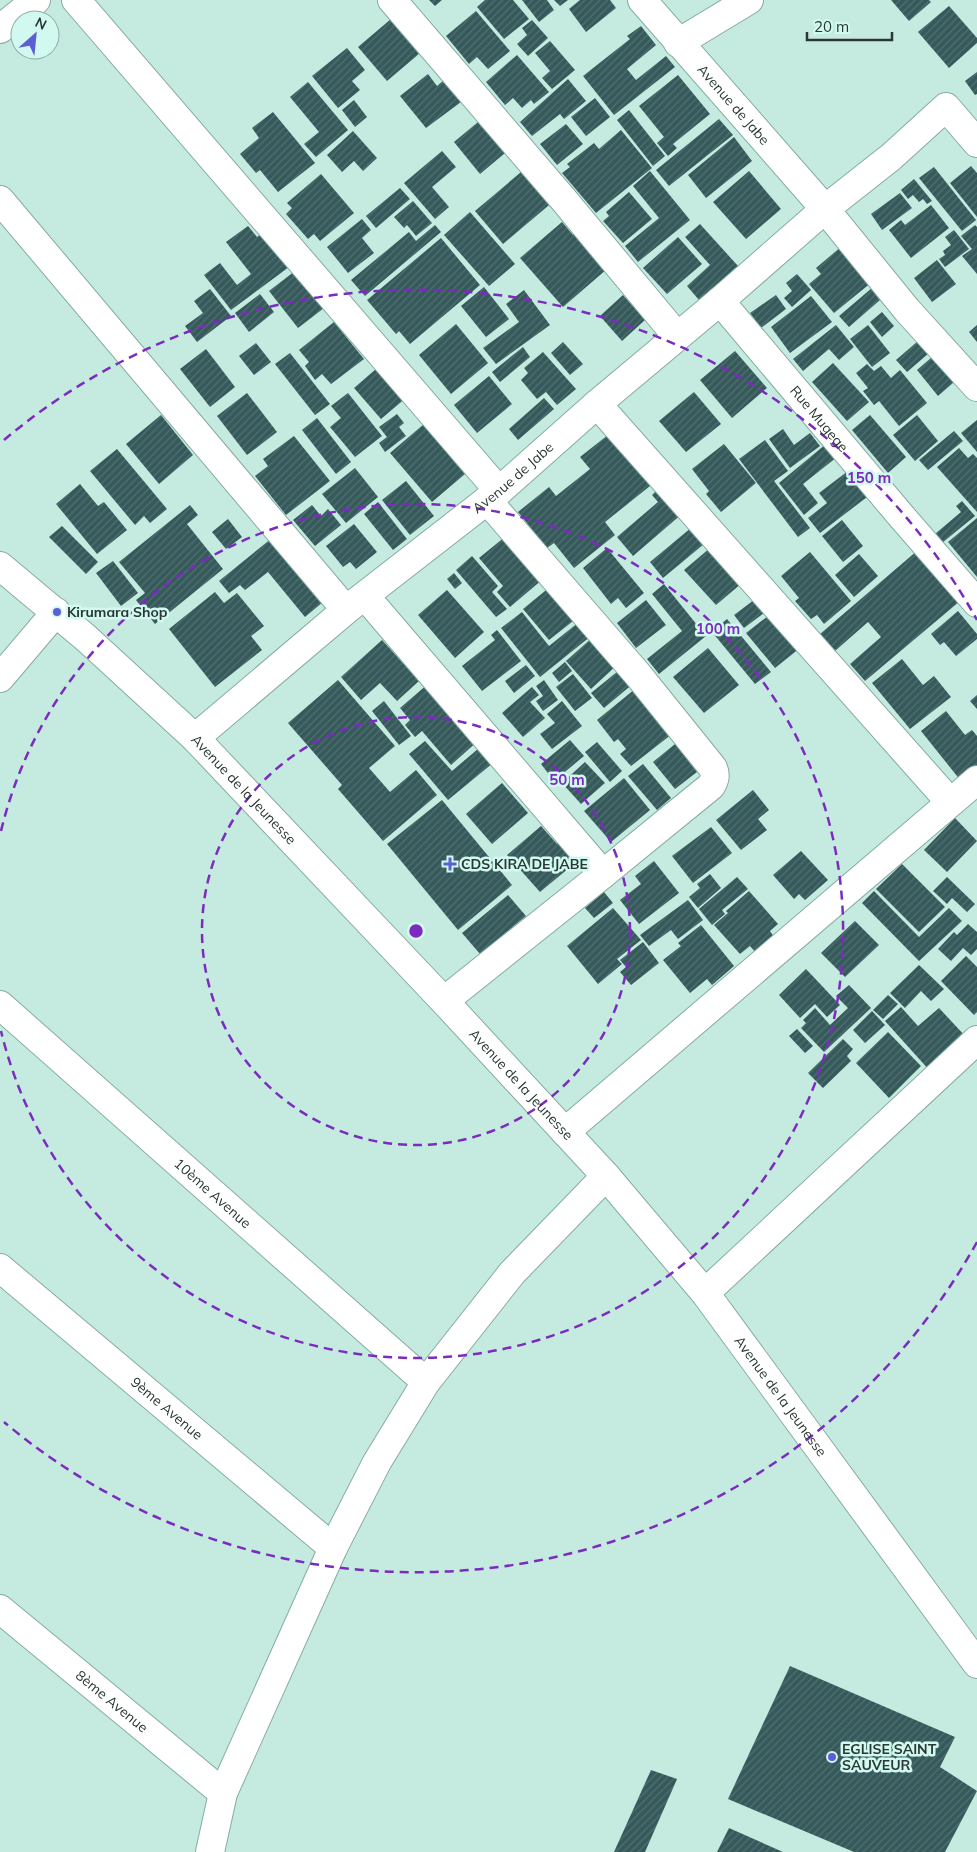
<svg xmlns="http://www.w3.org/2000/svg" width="977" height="1852" font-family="Mulish,sans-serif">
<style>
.building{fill:url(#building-hatch)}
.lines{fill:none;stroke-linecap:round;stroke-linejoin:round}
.minor-casing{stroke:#86aba2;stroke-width:30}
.minor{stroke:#fff;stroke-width:28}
.ring{fill:none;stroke:#7b2cbf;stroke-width:2.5;stroke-dasharray:9 6}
.poi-dot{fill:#5b5ed6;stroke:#d2f9ef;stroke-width:2}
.labels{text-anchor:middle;stroke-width:5;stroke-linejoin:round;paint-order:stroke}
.street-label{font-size:14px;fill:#293834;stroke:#d2f9ef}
.poi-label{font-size:14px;font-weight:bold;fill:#293834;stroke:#d2f9ef;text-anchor:start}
.centre{fill:#7b2cbf;stroke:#d2f9ef;stroke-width:2.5}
.ring-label{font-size:15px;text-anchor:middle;font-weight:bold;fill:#7b2cbf;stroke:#d2f9ef;stroke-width:5;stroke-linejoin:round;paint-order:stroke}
</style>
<defs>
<pattern id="building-hatch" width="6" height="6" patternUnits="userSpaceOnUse" patternTransform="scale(1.25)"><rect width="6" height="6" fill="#365a5b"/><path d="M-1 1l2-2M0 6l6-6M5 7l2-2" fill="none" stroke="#516f70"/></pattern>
</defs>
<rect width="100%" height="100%" fill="#c5ebe1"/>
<g class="building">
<polygon points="429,0 442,0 435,6"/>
<polygon points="485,0 513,0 529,19 504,39 477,7"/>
<polygon points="522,0 547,0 554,10 539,22"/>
<polygon points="554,0 568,0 560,6"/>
<polygon points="580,0 610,0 616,8 586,32 569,9"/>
<polygon points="891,0 929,0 931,2 909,21"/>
<polygon points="949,6 977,38 977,43 949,68 918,32"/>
<polygon points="476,11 510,51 488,69 477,57 469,64 446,36"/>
<polygon points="391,19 420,53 387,81 358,47"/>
<polygon points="532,20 548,38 528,56 517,44 527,35 522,28"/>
<polygon points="641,26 656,45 627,69 636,80 666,56 675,67 614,115 583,76 630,39 627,36"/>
<polygon points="550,41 575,70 552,89 542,78 550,71 535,53"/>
<polygon points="347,48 365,70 352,81 360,90 338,108 312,76"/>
<polygon points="517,55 549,92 534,104 531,100 522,108 513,98 505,105 486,82"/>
<polygon points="977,72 977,94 975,95 965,81"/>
<polygon points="428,74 437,86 444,80 461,102 426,128 400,96"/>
<polygon points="678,75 710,114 673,144 677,148 668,156 657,143 664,137 639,106"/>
<polygon points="568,79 586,101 564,119 560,114 532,136 520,122"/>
<polygon points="308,82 348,130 316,157 304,144 319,132 290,97"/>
<polygon points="595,98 610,117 586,136 571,117"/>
<polygon points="354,100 367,117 355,127 342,110"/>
<polygon points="629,110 665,156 653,166 617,120"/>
<polygon points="273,112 315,163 278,192 260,170 256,173 240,154 259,138 252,128"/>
<polygon points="719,119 733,135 669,186 656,170"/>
<polygon points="478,122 505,153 480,174 454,142"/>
<polygon points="566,124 583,144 557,165 540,144"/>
<polygon points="621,130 652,168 596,213 562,173 570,167 567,164 594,143 599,149"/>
<polygon points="353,131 377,158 363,171 354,161 342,172 327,155"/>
<polygon points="734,137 752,161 706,198 688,175"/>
<polygon points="442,151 456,167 432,187 449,207 435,219 404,183"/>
<polygon points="971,166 977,173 977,217 950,183"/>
<polygon points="527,167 555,200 503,244 475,211"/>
<polygon points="934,167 976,220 962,231 919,178"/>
<polygon points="650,171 690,220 638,262 625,246 659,218 633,186"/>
<polygon points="749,171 781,209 746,239 713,202"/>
<polygon points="321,174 354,213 320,241 314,234 308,239 286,214 292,208 287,203"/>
<polygon points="914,179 932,201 927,204 923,199 919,202 913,195 908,199 901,190"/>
<polygon points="400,188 410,199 376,228 366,216"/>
<polygon points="629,192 652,219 623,243 603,221 609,216 606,212"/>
<polygon points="900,193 912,208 882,230 871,214"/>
<polygon points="413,201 432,223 416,236 407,225 404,228 394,217"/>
<polygon points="931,205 949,228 911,258 889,230 901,220 905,225"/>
<polygon points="470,212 515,264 489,286 444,235"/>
<polygon points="362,219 371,230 362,238 374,253 348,273 327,247"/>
<polygon points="562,222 573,235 583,227 614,263 563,307 520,258"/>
<polygon points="700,224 738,266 699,300 687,286 710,265 685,237"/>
<polygon points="435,225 441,232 365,296 351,280 409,232 416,241"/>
<polygon points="975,225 977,227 977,274 962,256 972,249 961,236"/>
<polygon points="248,226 257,237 262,233 289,267 231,310 204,275 220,263 237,285 251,274 226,242"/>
<polygon points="954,230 969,249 945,267 939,259 945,255 943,251 951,245 945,237"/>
<polygon points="678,237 702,264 667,294 643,268"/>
<polygon points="441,238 480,285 410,344 399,331 396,334 367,300"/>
<polygon points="842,246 872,282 834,313 809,284 821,274 816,268"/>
<polygon points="937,260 956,284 932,302 914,278"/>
<polygon points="295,271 324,308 298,328 269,291"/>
<polygon points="797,274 811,290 792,307 784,298 792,291 786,283"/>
<polygon points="879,282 888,293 849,327 839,316"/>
<polygon points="484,287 509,319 486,337 461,306"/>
<polygon points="210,289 231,316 197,342 185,326 203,313 194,301"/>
<polygon points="524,290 550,325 496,364 483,348 519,322 506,304"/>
<polygon points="260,294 274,312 249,332 235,313"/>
<polygon points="623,295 645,320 622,341 600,316"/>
<polygon points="776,295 786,309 761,328 750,313"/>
<polygon points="811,296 832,322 790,353 771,327"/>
<polygon points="882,312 894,326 882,337 870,322"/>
<polygon points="334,322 364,359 331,384 322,374 315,380 305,366 309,362 299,350"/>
<polygon points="456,324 488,363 451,394 419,355"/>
<polygon points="836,325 854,347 839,360 829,349 803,371 793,359"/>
<polygon points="868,325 890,353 872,367 850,339"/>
<polygon points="977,325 977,342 969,332"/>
<polygon points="925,335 936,347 907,372 896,360"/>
<polygon points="563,342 583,364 570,375 551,353"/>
<polygon points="256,343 271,362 254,375 239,356"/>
<polygon points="523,347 530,357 500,382 492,372"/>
<polygon points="206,349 235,387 210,407 180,369"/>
<polygon points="735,351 767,388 732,418 700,380"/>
<polygon points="939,351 961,376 938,396 917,370"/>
<polygon points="543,352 576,389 557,405 546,392 537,399 521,380 528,373 524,368"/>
<polygon points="290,353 330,404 315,415 275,364"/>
<polygon points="383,363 407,397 381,419 354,388"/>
<polygon points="833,363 869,402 847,421 812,382"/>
<polygon points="867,364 874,371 881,366 891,378 900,370 927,403 899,426 879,401 874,405 863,391 868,388 856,373"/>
<polygon points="489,376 512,404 477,433 454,405"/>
<polygon points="694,392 721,424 686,452 659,421"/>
<polygon points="247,393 277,432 247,455 217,416"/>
<polygon points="348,393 382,436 355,457 330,427 341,418 331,406"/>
<polygon points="544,398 554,409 518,440 509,429"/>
<polygon points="397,414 404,423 399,427 406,436 385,452 379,443 387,437 379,427"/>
<polygon points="161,415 193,455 159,484 126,444"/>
<polygon points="870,415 906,457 888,473 852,430"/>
<polygon points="917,415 938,441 915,461 893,435"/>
<polygon points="317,418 351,462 336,474 302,430"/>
<polygon points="977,420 977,452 961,433"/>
<polygon points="424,424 460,450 451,458 465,474 432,502 390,453"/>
<polygon points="783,429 794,445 810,433 820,446 790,468 769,439"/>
<polygon points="613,431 655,482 605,522 615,535 574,568 554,543 547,548 518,512 549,487 556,496 590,469 580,457"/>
<polygon points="954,431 963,441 928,470 919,460"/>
<polygon points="294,436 330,481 286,515 255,476 268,466 263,459"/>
<polygon points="765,440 788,471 774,481 810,528 798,537 739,459"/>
<polygon points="724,444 756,483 721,512 706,494 709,491 692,469"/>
<polygon points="826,444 837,457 803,484 818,503 804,515 779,483"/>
<polygon points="959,448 968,458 973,454 977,458 977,512 937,467"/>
<polygon points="117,449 167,509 150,523 144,516 135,525 90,471"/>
<polygon points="355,468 378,497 346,523 322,494"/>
<polygon points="852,468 871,494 820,533 808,518 827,503 819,493"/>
<polygon points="406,481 434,516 410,535 382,500"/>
<polygon points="80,484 98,506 104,502 127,530 97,554 56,504"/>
<polygon points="661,486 683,513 633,556 617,537 658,502 652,495"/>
<polygon points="962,501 975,516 942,543 935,534 961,512 956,506"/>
<polygon points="378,502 407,539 393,550 364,514"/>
<polygon points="190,505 198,515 187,524 223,569 155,624 136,600 145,593 119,562"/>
<polygon points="312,505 321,516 328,509 341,525 315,546 293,520"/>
<polygon points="977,518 977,577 948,542"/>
<polygon points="228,519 242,537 226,549 212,532"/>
<polygon points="842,520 863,546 843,562 822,536"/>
<polygon points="697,523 710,539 663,578 650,562"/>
<polygon points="354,524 377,552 356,569 350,562 343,567 326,546"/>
<polygon points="62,526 98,562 86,574 49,537"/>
<polygon points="506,536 543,579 510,607 497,592 503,586 479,558"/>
<polygon points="272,538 323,602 305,617 268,572 245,590 240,585 229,593 219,581"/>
<polygon points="716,543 742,583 716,605 684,570"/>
<polygon points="607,548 644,593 626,608 618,598 611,604 583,568"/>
<polygon points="918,550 960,601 865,681 850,664 881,637 868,622 835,651 820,634"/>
<polygon points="810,552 851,601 824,624 817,615 811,619 795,601 799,598 781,576"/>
<polygon points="859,554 878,576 854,597 835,575"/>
<polygon points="472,556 498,586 492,592 507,609 496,617 456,570"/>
<polygon points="113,561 138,593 121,606 96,573"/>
<polygon points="454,573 462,583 455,589 447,579"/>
<polygon points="556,582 582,614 549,640 523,609"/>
<polygon points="664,584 706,636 659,674 647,659 682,631 652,594"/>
<polygon points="447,590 484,632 455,658 418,615"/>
<polygon points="215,592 224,603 237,593 264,626 251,636 262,650 215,687 169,629"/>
<polygon points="762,594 772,607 744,628 734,615"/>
<polygon points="646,600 666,625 636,648 617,623"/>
<polygon points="958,611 977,634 977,639 956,656 944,642 940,645 931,634"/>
<polygon points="522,612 549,646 584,618 596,632 540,677 501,628"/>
<polygon points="768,616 805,644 775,668 746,633"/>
<polygon points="727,619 771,672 755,684 712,632"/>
<polygon points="497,630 521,661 482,691 462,666 495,640 491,635"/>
<polygon points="593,637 617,665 591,689 566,661"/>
<polygon points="382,640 419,681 397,701 380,683 361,700 341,677"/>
<polygon points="708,648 739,685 704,713 673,677"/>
<polygon points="902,659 923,685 934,676 951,697 910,729 872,683"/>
<polygon points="565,662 572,671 559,682 552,673"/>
<polygon points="628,663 640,678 604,708 591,693"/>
<polygon points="526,665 535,676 514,693 505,681"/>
<polygon points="573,674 592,698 575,711 556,687"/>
<polygon points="338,680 395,746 369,768 390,792 416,770 437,795 383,841 338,789 342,785 288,723"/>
<polygon points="544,680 558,700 543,711 536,701 543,696 536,686"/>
<polygon points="429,683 479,740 451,765 422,731 415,737 405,725 410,720 400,708"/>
<polygon points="532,687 539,695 530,702 545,718 523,737 502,713"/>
<polygon points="635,689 672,734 631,766 620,754 626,749 618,739 614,742 597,720"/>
<polygon points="977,695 977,709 970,701"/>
<polygon points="384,701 411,736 399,745 372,711"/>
<polygon points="562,701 582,726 552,749 540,734 555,723 547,714"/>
<polygon points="946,711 965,735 972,730 977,736 977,769 961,781 921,731"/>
<polygon points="570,740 584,756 554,781 541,764"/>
<polygon points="425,741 452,771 485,743 499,758 448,800 409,754"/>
<polygon points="597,742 622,771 610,782 585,752"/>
<polygon points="675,744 697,772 675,789 653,762"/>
<polygon points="585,762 605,783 581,804 562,783"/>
<polygon points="643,764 671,798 657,810 628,776"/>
<polygon points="624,778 650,810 611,842 584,811"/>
<polygon points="502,783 528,813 492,844 466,814"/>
<polygon points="753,790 769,810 758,819 767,830 741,850 716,820"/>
<polygon points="442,800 512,885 458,930 387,844"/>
<polygon points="955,818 977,841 947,872 924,850"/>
<polygon points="541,826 557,844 564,839 581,858 540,892 507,855"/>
<polygon points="711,827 732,853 693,883 672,856"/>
<polygon points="801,851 828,880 805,900 799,894 794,899 773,875"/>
<polygon points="654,861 679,893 639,924 620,900 641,884 635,876"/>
<polygon points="902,864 945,907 919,932 876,889"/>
<polygon points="710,874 721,888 698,908 689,897 700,888 697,884"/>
<polygon points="737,877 748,889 722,910 725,914 712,925 699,909"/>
<polygon points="947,877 975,904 967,912 952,898 947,904 933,891"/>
<polygon points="749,891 778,924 770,931 774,937 756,953 750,946 740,954 714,925 728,913 726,911"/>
<polygon points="874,891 919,937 949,908 962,921 919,961 862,903"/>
<polygon points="604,892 613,903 594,918 585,908"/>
<polygon points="508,895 526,916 480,954 462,933"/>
<polygon points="688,900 703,920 678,939 671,930 649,946 640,935"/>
<polygon points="613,908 641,940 617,959 622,964 598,984 567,946"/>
<polygon points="855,921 879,945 845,977 821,953"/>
<polygon points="968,924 977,932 977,949 971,955 963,948 951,961 938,949 954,932 957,935"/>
<polygon points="701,925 734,966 712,985 707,979 690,993 663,960 681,946 678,943"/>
<polygon points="643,942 659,963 631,985 620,972 626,967 620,960"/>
<polygon points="966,956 977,967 977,1012 974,1015 941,981"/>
<polygon points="919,965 944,989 931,1001 921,991 905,1008 890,993"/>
<polygon points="806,969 840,1005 827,1017 815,1004 800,1018 779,995"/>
<polygon points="849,985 871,1008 824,1052 801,1028 806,1023 803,1020 815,1008 830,1025 848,1008 836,996"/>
<polygon points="888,995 898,1004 883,1019 873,1010"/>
<polygon points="901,1007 918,1026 939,1008 967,1038 930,1071 885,1021"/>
<polygon points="872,1011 885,1025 865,1043 853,1030"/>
<polygon points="797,1029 813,1046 805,1053 789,1036"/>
<polygon points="888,1032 921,1066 889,1098 856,1063"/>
<polygon points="843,1039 853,1049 847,1056 851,1061 823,1088 808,1073"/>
<polygon points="790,1666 955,1737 940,1767 977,1791 945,1852 854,1852 728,1799"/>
<polygon points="651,1770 677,1779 645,1852 614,1852"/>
<polygon points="729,1828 783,1852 717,1852"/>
</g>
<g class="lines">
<g class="minor-casing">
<g id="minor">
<polyline points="76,0 499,491"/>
<polyline points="392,0 563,199 677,336"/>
<path id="s1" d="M 642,0 L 825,209 L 907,310 L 977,387"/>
<polyline points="0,29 36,0"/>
<polyline points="678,43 749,0"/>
<polyline points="0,200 346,610"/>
<path id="s2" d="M 720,301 L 902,517 L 977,603"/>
<polyline points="597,404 950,802"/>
<path id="s3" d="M 0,566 L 86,638 L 195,738 L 444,1001 L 606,1176 L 705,1293 L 977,1664"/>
<polyline points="365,596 603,874"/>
<polyline points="0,678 56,612"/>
<path id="s4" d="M 195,738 L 346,610 L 499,491 L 597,404 L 720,301 L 825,209 L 891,157 L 946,107 L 977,143"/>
<path d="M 444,1001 L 603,874 L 711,786 C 715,779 716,775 713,768 L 639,676 L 487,500"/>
<path id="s5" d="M 0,1005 L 426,1382"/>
<polyline points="565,1132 977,780"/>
<path id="s6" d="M 0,1268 L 333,1548"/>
<polyline points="705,1293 977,1040"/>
<path id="s7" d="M 0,1609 L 223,1793"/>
<polyline points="210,1852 223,1793 333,1548 377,1462 426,1382 512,1273 606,1176"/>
</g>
</g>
<use href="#minor" class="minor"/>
</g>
<g class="ring">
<circle cx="416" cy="931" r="214"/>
<path d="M1 831A427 427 0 1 1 1 1031"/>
<path d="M977 1242A641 641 0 0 1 4 1422M4 440A641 641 0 0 1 977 620"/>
</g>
<g class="poi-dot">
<circle cx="57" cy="612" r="5"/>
<path d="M447.5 856.5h5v5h5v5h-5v5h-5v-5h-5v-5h5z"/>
<circle cx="832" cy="1757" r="5"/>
</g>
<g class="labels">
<g class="street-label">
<text dy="5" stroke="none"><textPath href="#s1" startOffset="139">Avenue de Jabe</textPath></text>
<text dy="5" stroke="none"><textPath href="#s2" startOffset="154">Rue Mugege</textPath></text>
<text dy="5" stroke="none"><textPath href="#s4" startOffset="411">Avenue de Jabe</textPath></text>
<text dy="5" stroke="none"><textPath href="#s3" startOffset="331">Avenue de la Jeunesse</textPath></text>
<text dy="5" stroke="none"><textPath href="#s3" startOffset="736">Avenue de la Jeunesse</textPath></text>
<text dy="5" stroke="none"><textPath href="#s5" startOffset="284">10ème Avenue</textPath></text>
<text dy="5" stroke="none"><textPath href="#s3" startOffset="1142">Avenue de la Jeunesse</textPath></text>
<text dy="5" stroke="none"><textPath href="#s6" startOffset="218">9ème Avenue</textPath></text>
<text dy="5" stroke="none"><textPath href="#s7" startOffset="145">8ème Avenue</textPath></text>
</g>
<g class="poi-label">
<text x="67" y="617">Kirumara Shop</text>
<text x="461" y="869">CDS KIRA DE JABE</text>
<text x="842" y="1754">EGLISE SAINT<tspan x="842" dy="16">SAUVEUR</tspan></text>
</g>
</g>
<circle cx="416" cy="931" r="8" class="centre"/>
<g class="ring-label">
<text x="869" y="483">150 m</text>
<text x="718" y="634">100 m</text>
<text x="567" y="785">50 m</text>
</g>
<g transform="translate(35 35) rotate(27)"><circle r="24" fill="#d2f9ef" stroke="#8eaca4"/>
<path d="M0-4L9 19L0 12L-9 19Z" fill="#5b5ed6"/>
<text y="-8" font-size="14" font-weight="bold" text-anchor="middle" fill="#293834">N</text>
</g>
<path d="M807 32v8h85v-8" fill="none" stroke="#293834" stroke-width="2.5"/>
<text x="814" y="32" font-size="15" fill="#293834" stroke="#d2f9ef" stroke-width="4" paint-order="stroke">20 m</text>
</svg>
